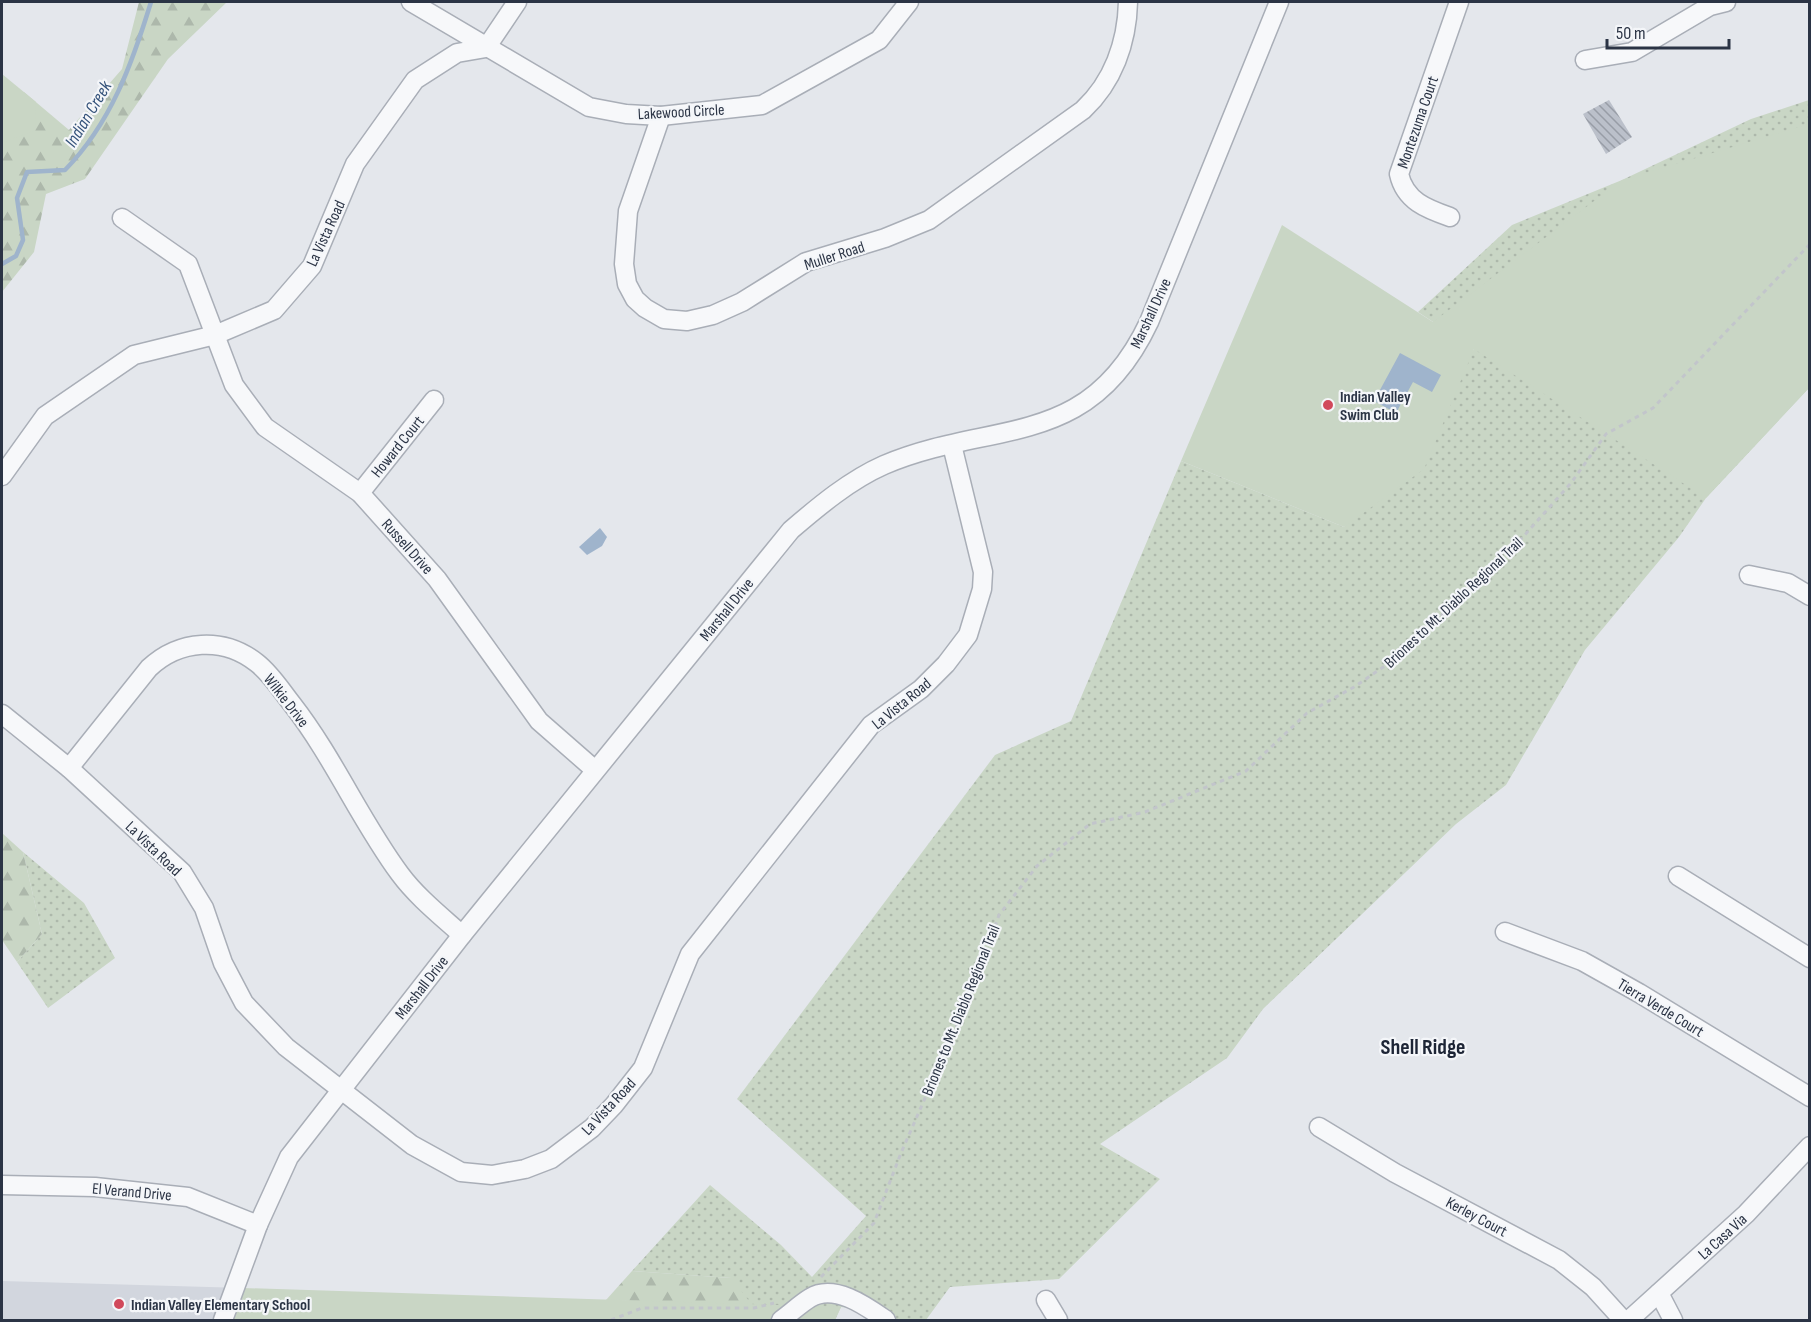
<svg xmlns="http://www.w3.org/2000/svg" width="1811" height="1322" font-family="'Sofia Sans Condensed',sans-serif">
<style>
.built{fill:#d2d6de}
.grass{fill:url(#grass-dots)}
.forest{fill:url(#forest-firs)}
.park{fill:#c9d6c5}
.water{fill:#9fb4cc}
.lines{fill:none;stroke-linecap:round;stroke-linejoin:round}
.stream{stroke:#9fb4cc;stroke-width:4.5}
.building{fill:url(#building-back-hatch)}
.minor-casing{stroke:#a9aeb7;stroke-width:21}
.path{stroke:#c2c5cb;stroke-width:3;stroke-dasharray:4.5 4.5;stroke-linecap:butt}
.minor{stroke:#f7f8fa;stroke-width:18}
.poi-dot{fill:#d1495b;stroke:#f4f6f9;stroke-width:2}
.labels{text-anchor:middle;stroke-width:4.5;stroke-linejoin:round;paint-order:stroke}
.street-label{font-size:16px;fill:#2b3445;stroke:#f4f6f9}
.poi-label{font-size:16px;font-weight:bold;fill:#2b3445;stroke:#f4f6f9;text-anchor:start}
.water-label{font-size:18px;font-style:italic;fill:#34527a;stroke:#f4f6f9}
.district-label{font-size:22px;font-weight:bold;fill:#1d2536;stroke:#f4f6f9}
</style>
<defs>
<pattern id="grass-dots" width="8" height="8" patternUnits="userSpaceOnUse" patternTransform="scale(1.5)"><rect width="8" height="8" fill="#c9d6c5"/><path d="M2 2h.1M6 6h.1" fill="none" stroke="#adb8ab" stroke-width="1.8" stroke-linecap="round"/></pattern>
<pattern id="forest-firs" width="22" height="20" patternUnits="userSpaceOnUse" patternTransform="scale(1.5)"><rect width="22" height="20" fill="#c9d6c5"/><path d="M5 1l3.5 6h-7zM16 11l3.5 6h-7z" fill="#adb8ab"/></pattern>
<pattern id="building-back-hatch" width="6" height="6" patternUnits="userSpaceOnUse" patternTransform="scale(1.5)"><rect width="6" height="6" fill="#bbc0ca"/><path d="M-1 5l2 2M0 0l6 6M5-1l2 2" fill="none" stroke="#989da6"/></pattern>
</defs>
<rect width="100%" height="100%" fill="#e4e7ec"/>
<polygon class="built" points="2,1281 243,1288 229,1320 2,1320"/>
<g class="grass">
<polygon points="1809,100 1809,388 1706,498 1679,537 1585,650 1506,785 1456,824 1263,1009 1227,1058 1100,1144 1160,1179 1059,1279 950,1287 926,1320 886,1320 873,1311 841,1307 835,1320 229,1320 642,1308 731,1278 632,1271 710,1185 781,1245 812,1277 866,1216 737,1099 995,755 1071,721 1181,461 1344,527 1474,349 1418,312 1512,225 1622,180 1751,119"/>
<polygon points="23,852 84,903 115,958 48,1008 17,962 42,934"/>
</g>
<g class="forest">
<polygon points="139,2 227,2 168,59 85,179 46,194 34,252 2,292 2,137 24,92 69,130 122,69"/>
<polygon points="2,833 23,852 42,934 17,962 2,940"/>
<polygon points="632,1271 731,1278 753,1306 606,1300"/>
</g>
<g class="park">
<polygon points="2,74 36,102 35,130 2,143"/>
<polygon points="1809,124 1809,388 1706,498 1474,349 1424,469 1344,527 1181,461 1282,225 1433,322 1622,180"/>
<polygon points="243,1288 841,1307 835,1320 229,1320"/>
</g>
<g class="water">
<polygon points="1400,353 1441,375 1432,392 1413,382 1396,413 1374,401"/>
<polygon points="600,528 607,537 602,546 587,555 579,547"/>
</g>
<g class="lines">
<path class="stream" d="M 2,264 L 16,256 L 23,240 L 17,198 L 27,172 L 65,170 C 111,123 132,64 151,2"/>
</g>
<polygon class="building" points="1609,100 1632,137 1606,154 1583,114"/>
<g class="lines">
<g class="minor-casing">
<g id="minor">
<polyline points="411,2 589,107 626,114 661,116 762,105 879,40 909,2"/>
<polyline points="1585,60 1632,52 1710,6 1726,2"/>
<path d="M 661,116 L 628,211 L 624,264 L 627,284 L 635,299 L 645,308 L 664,319 L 687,321 L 713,315 L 742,302 L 806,262 L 885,238 L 929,220 L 1083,110 C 1113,82 1127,43 1128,2"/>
<path d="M 1450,217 C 1427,209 1405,201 1399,174 L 1459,2"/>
<polyline points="122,218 188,264 234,385 265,427 360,493 437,579 539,721 595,770"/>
<polyline points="2,476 45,416 134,355 215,335 274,310 312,266 355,164 415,80 457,53 486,48 517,2"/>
<polyline points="360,493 434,400"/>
<polyline points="1749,575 1788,583 1810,596"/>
<polyline points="2,714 69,768 182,872 204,908 223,963 244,1003 286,1047 412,1145 461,1172 492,1175 525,1169 551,1159 592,1128 614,1105 643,1068 690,954 871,725 921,689 946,664 968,635 982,589 983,572 952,445"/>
<path d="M 69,768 L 149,668 C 179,640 223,636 257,663 C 271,674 281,690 292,704 C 334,758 360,820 400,874 C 417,897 441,916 462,935"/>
<polyline points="1678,876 1810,958"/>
<polyline points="1505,932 1582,961 1639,993 1810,1097"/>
<polyline points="1319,1127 1395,1173 1559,1260 1593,1287 1623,1320"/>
<polyline points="2,1185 95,1187 188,1197 258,1225"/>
<polyline points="1659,1293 1673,1320"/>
<polyline points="1046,1300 1058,1320"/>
<path d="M 223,1320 L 258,1225 L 289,1157 L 462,935 L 791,530 C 819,506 850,480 884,465 C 992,419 1088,452 1149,322 L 1279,2"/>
<path d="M 781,1320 C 791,1313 800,1304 810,1298 C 834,1283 866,1306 886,1320"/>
<polyline points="1629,1320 1746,1214 1810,1146"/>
</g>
</g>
<g class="path">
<polyline points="821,1277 874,1223 901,1153 975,984 999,915 1037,866 1090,824 1145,812 1246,771 1307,713 1354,687 1398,657 1522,538 1571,483 1606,434 1653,408 1810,244"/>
<polyline points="611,1320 642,1308 754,1308 774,1303"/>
</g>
<use href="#minor" class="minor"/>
</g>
<g class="poi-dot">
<circle cx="1328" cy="405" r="6"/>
<circle cx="119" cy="1304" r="6"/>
</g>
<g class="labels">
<g class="street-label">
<text transform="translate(681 111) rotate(-3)" y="6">Lakewood Circle</text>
<text transform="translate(1417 122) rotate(-71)" y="6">Montezuma Court</text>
<text transform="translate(325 233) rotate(-65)" y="6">La Vista Road</text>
<text transform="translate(834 255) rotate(-18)" y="6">Muller Road</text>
<text transform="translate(1150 313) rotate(-65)" y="6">Marshall Drive</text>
<text transform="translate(397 446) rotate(-51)" y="6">Howard Court</text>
<text transform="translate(408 546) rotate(48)" y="6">Russell Drive</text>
<text transform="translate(1453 602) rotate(-43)" y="6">Briones to Mt. Diablo Regional Trail</text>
<text transform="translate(726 609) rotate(-51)" y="6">Marshall Drive</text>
<text transform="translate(287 700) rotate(52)" y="6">Wilkie Drive</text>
<text transform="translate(901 703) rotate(-39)" y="6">La Vista Road</text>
<text transform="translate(154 848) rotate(44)" y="6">La Vista Road</text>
<text transform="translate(421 987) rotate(-52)" y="6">Marshall Drive</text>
<text transform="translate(1661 1007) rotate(31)" y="6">Tierra Verde Court</text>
<text transform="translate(960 1010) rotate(-68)" y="6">Briones to Mt. Diablo Regional Trail</text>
<text transform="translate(608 1106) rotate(-47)" y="6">La Vista Road</text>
<text transform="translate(132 1191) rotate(5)" y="6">El Verand Drive</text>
<text transform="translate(1477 1216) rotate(28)" y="6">Kerley Court</text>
<text transform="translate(1722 1236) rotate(-42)" y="6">La Casa Via</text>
</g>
<g class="poi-label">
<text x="1340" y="402">Indian Valley<tspan x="1340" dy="18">Swim Club</tspan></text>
<text x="131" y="1310">Indian Valley Elementary School</text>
</g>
<g class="water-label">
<text transform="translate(88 114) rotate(-59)" y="6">Indian Creek</text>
</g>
<g class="district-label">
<text x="1423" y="1054">Shell Ridge</text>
</g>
</g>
<rect width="1811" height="1322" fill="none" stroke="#2b3445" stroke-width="6"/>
<path d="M1607 39v9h122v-9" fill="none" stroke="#2b3445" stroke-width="3"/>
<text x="1616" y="39" font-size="18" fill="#2b3445" stroke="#f4f6f9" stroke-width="4.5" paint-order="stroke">50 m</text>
</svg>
